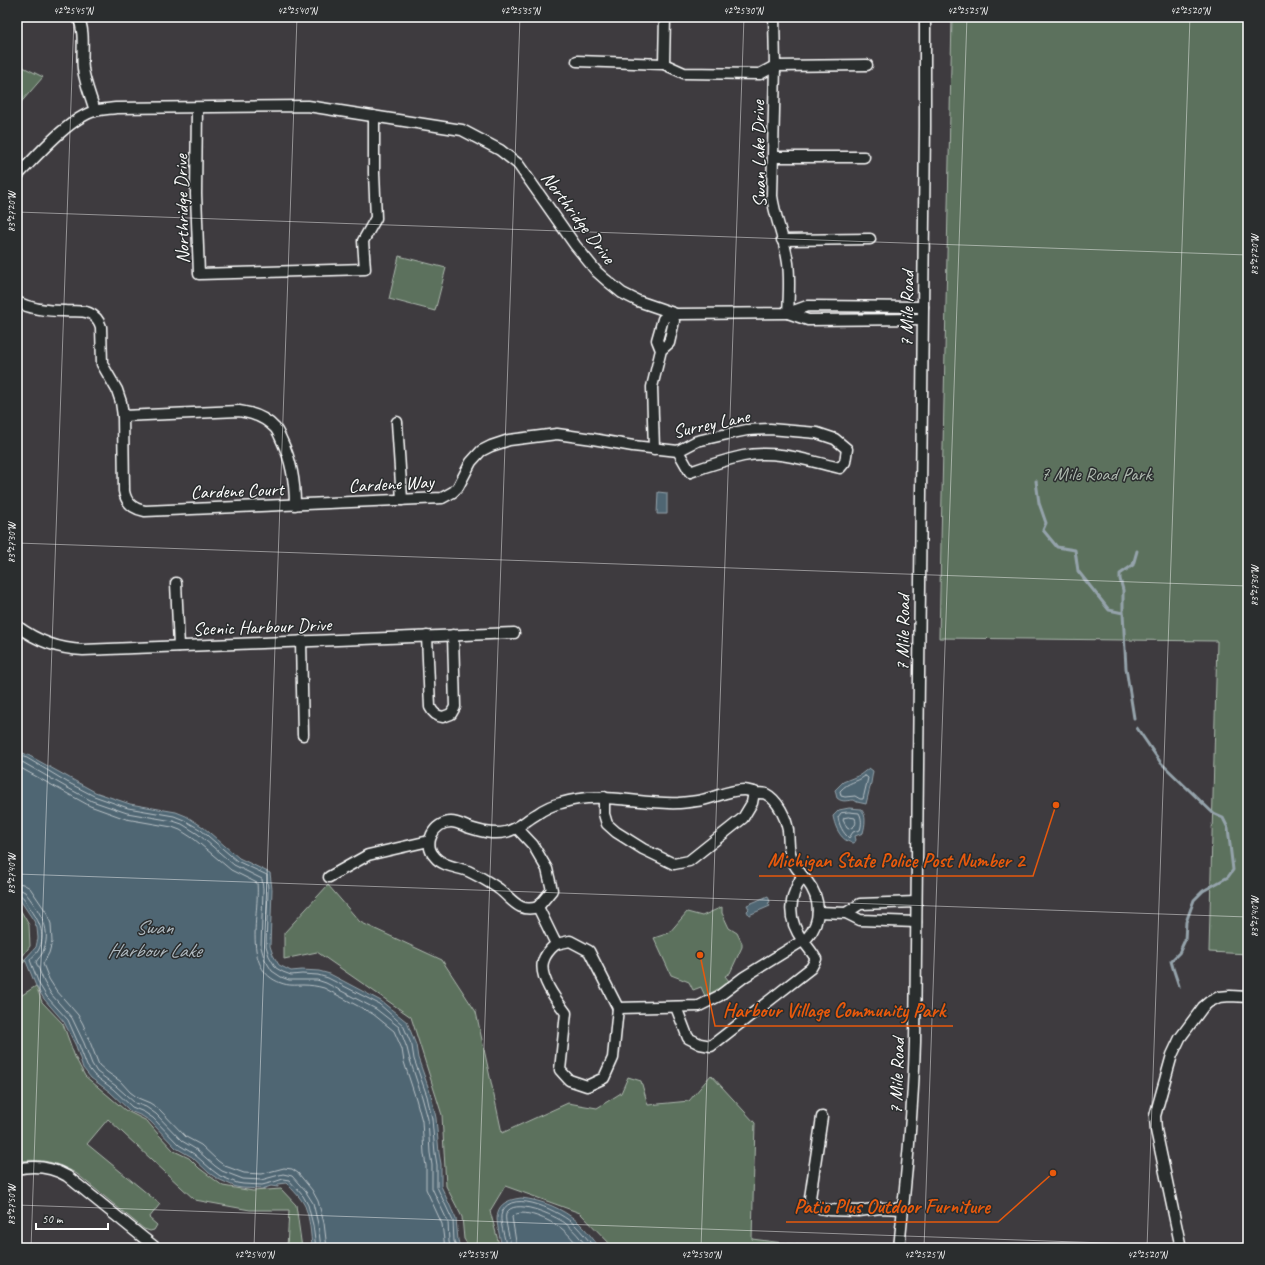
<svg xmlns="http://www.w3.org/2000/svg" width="1265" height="1265" font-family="Caveat,sans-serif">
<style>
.green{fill:#5b715d;stroke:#adb8ae}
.water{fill:#4f6673;stroke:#95a3ab}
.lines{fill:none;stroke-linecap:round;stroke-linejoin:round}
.shore{stroke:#b9c2c7;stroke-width:1}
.stream{stroke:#95a3ab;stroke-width:3}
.minor-casing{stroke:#fff;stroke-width:13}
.minor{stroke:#2a2d2e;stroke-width:10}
.ticks{fill:none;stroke:#fff;stroke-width:1;stroke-opacity:0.45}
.labels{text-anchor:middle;stroke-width:3;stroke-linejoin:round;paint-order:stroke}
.street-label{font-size:19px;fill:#fff;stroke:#2a2d2e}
.park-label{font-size:19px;fill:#adb8ae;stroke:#2a2d2e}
.water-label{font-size:20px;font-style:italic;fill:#b0bac0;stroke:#2a2d2e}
.leader{fill:none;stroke:#e8590c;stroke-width:1.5}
.callout-dot{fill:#e8590c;stroke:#2a2d2e;stroke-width:1.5}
.callout-label{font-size:20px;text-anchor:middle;font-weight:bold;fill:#e8590c;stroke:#2a2d2e;stroke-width:3;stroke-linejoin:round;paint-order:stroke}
.neatline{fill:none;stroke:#fff;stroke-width:1.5}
.ticks-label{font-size:10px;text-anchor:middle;fill:#fff}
</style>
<rect width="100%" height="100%" fill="#3e3b3f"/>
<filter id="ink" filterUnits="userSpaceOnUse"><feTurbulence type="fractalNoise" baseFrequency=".025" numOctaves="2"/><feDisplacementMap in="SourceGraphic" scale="8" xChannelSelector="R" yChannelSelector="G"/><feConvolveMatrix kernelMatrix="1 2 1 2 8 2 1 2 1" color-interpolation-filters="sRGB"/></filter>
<g filter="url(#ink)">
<g class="green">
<polygon points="952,17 1248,17 1248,954 1209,952 1217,641 939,638"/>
<polygon points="23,67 43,77 17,107 17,70"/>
<polygon points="399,256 446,268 435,311 389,299"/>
<polygon points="328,885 360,922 442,960 476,1012 502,1133 568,1103 597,1108 621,1093 628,1077 641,1081 648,1105 689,1101 711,1075 755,1123 752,1239 821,1248 614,1248 580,1213 505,1186 490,1211 500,1248 470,1248 464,1239 462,1217 446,1186 442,1115 411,1017 317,952 284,959 284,933"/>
<polygon points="17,904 29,925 30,946 22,957 26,961 17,966"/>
<polygon points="722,907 722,913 729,928 737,933 742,943 742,947 730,973 725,976 729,981 723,987 705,996 701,987 693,990 689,982 671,975 654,938 669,933 687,912 702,916"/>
<path d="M 36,986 L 42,1002 L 63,1024 L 75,1057 L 85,1076 L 125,1110 L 147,1121 L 158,1134 L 174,1151 L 189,1158 L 199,1168 L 223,1186 L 253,1191 L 281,1189 L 296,1205 L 302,1248 L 287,1248 L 289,1210 L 250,1210 L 195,1200 L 108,1119 L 87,1144 L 160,1204 L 149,1218 L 157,1225 L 154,1230 L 150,1231 L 144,1229 L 77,1174 C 55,1161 42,1159 17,1161 L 17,997 L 19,997 Z"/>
</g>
<g class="water">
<polygon points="658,492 667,493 667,514 657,514"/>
<path d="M 17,751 L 28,755 L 95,792 L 130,804 L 176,812 L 186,816 L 203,827 L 239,858 L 270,873 L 272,889 L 270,946 L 273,955 L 279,965 L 291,971 L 302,970 L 319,971 L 330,974 L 381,1001 L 407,1022 L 416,1045 L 418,1058 L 431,1095 L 436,1118 L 439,1153 L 441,1164 L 441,1186 L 456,1219 L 458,1240 L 459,1244 L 463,1248 L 312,1248 C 311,1234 310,1219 305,1206 C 301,1198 293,1190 286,1183 L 278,1184 L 278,1187 L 271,1186 L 262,1189 L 242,1188 L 236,1187 L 218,1179 L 209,1173 L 192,1157 L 176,1148 L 150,1121 L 142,1116 L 130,1111 L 110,1092 L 91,1078 L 83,1068 L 76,1046 L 64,1022 L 44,999 L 36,986 L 25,959 L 36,947 L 38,938 L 37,928 L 34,921 L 18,897 L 17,878 Z"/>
<path d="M 869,768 L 873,771 L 871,783 L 866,804 L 857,802 L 854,800 C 847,800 843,803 837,798 L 835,790 L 843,782 L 860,775 Z"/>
<path d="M 849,808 L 861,809 C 867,816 865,825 863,833 L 855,836 L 856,840 L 854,843 C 841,842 835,827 833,816 L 839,810 Z"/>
<polygon points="768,896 770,902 768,903 770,906 749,915 747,911 749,909 747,905"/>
<path d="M 521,1198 C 541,1200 562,1208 578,1222 C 586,1229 593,1239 600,1248 L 502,1248 C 498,1224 487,1202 521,1198 Z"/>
</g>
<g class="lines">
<g class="shore">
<polyline points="17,755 27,758 67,782 94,796 128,808 174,816 184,820 201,830 237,861 267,875 268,889 266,946 269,956 276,968 283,972 291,975 302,974 318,975 328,978 379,1004 403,1025 412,1046 414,1059 427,1096 432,1119 435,1153 437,1165 437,1187 453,1221 454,1241 457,1248"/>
<polyline points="17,760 24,763 64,786 92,801 127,813 173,821 182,824 198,834 234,865 262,879 263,889 261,947 264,958 272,971 281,977 289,980 317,980 326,983 376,1009 399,1027 407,1048 410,1060 422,1097 428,1119 430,1153 432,1165 432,1188 448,1222 449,1242 451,1248"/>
<path d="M 17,766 L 90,806 L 126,819 L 172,827 L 180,830 L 194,839 L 231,870 L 257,883 C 260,914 241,969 281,983 C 289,986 295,985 303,985 C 310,985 317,986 324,988 L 373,1014 L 394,1031 L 402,1049 L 404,1062 L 416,1099 L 422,1121 L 424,1154 L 426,1166 L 426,1189 L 442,1224 L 445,1248"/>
<path d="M 865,776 L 867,777 L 868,778 L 863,799 L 860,799 L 855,796 L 845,797 L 841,796 L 840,791 C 849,781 856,783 865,776 Z"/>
<path d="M 849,812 L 859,813 C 862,818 862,825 860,830 L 853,832 L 849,838 C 843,833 839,825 838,817 L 841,813 Z"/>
<path d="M 849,817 L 855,818 C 857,825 855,826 849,829 L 847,828 L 843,820 L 844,818 Z"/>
<polyline points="17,883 23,884 30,888 47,913 51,924 52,942 49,953 43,964 49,979 56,990 78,1015 83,1024 99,1065 107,1072 120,1081 130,1092 138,1098 150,1103 159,1109 186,1137 201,1145 218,1161 225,1166 244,1173 261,1174 284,1168 292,1169 298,1173 312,1190 318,1201 324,1223 327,1248"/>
<path d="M 17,889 L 21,890 L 25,892 C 38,910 52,927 44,949 C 43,955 38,958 36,962 L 44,982 L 51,994 L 72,1018 L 84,1043 L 92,1064 L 97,1072 L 116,1086 L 135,1103 L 146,1107 L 156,1114 L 182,1141 L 197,1150 L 215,1166 L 222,1171 L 243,1179 L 261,1180 L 283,1174 L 292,1176 L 306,1192 L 313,1203 L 318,1224 L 321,1248"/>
<path d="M 17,894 C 23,895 25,900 28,905 C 37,918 48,934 38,951 C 36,954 32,957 30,960 L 39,984 L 47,997 L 68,1020 L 79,1045 L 87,1066 L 94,1075 L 113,1089 L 132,1107 L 144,1112 L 153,1118 L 179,1145 L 194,1154 L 212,1170 L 220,1176 L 237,1183 L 243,1184 L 262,1185 L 274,1182 L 283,1179 L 289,1180 L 303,1196 L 308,1205 L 313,1225 L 316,1248"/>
<path d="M 506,1248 C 506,1238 498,1220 502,1212 C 513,1187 562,1213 575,1225 C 582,1232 588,1240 595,1248"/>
<path d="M 511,1248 C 511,1240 504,1221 506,1214 C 513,1196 555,1216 565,1223 C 574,1230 581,1239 588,1248"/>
<path d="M 517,1248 L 512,1217 C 521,1206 551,1221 561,1228 C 568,1233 574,1241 580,1248"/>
</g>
<g class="stream">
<polyline points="1246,35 1248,37"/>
<polyline points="1036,481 1039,503 1046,523 1043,530 1057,547 1075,550 1078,571 1109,610 1123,613 1126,668 1134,718"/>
<polyline points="1123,613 1123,590 1120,579 1120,574 1133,565 1137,551"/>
<polyline points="1137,728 1161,763 1214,814 1223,818 1228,828 1233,870 1228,877 1203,891 1194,900 1186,922 1185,940 1179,953 1171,961 1173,968 1179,986"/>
</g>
<g class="minor-casing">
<g id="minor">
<path d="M 78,17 C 86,33 81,52 83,69 C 85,83 91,97 95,111"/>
<path d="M 774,17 L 775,66 L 772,196 C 775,219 785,240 788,263 C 790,279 789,296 788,313"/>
<polyline points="577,61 664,64 684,73 760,74 775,66 867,65"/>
<polyline points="664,64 665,17"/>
<polyline points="197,108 196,194 199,274 365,269 363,241 376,218 374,173 374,116"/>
<polyline points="773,157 864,157"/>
<path d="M 17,176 C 36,157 69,118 95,111 C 102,109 109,109 116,108 L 308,106 L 462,130 L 500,150 L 518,164 L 575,245 L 597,272 L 606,280 L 622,293 L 638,301 L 676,314 L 788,313 L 807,306 L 923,307"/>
<polyline points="782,240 870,239"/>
<path d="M 17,302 C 31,309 48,311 64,311 C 72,312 82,310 89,313 C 96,316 99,320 101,327 L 102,364 L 117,390 L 121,402 L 123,416 L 124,491 C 126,503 133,509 145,511 L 442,498 L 453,492 L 458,487 L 471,462 L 481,451 L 491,446 L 509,440 L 557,434 L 593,439 L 633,446 L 678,451 L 697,441 L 723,435 L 747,430 L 770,429 L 817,433 L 835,439 L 847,449 L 845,462 L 840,468 C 809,461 775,449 743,456 C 725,460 707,466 690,472 L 678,451"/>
<polyline points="788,313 808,320 922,319"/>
<path d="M 123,416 L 239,411 C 253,413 265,417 275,428 C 278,431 280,437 282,441 C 292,462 295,483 295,505"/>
<polyline points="397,422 402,500"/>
<polyline points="654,449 652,387 661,350 669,343 674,321 670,313 663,319 657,340 661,350"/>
<polyline points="176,583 179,646"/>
<path d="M 17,626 C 37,641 58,649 83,650 L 514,633"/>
<path d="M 427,636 L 430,707 C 433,713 436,716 443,717 L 451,714 L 455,707 L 453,635"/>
<polyline points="301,641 303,735"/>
<polyline points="604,797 604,814 607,824 616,832 643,849 674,864 689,861 743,818 752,803 754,792"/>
<polyline points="517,828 533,845 547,869 552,890 538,907"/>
<polyline points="329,877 368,855 429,841"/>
<path d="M 538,907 C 519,913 513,900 499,889 C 495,886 490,883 485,880 C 480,877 474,874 468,871 C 457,867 442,866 435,857 C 422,844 434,822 451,822 C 457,822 462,825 467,827 C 480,831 492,835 506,832 C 519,829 526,820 537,814 C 544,809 552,805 561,803 C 600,790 639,805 679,803 C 686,802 695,802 702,800 C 716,797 729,790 744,790 C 748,790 752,792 757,793 C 760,793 764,793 766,794 C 778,800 786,818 788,830 C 789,839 788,848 791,856 C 793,862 795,867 799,871 C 801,875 804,878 807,881 C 821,899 822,921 807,938 L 744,977 L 719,996 L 699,1006 L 618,1008"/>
<path d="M 538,907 L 556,944 C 550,949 545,954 543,962 C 539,978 557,1001 566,1013 L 560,1070 L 569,1080 L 587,1086 L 604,1078 L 613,1058 L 618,1008"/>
<polyline points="818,912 846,913 860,920 916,922"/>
<polyline points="846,913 860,904 916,902"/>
<polyline points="556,944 570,941 589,951 618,1008"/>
<path d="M 676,1007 L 688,1038 L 700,1044 L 711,1046 L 811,968 L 816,959 C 812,952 808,947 803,941 C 786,918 789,899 802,876"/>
<polyline points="822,1117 810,1198 814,1205 819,1208 829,1210 859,1211 880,1208 903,1209"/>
<path d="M 17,1169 C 35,1165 51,1167 67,1176 L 156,1248"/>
<path d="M 899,1248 C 906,1179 913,1111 915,1042 L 925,126 L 925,17"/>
<polyline points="1181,1248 1156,1130 1155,1116 1158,1105 1172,1055 1180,1038 1203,1007 1209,1002 1219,997 1230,996 1248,997"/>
</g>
</g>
<use href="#minor" class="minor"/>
</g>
</g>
<path class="ticks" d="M 17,212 L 1248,255M 17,543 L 1248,586M 17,874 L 1248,917M 17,1205 L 1248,1248M 31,1248 L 74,17M 254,1248 L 297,17M 477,1248 L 520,17M 701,1248 L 744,17M 924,1248 L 967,17M 1147,1248 L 1190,17"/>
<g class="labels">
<g class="street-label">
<text transform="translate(758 154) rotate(-91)" y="7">Swan Lake Drive</text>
<text transform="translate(181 209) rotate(-91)" y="7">Northridge Drive</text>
<text transform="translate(579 217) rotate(53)" y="7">Northridge Drive</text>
<text transform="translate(906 309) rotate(-89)" y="7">7 Mile Road</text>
<text transform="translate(711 423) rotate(-12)" y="7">Surrey Lane</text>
<text transform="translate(391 483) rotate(-3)" y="7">Cardene Way</text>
<text transform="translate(237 490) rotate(-2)" y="7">Cardene Court</text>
<text transform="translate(262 626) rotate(-2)" y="7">Scenic Harbour Drive</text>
<text transform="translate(902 633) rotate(-89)" y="7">7 Mile Road</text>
<text transform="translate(896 1076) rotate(-88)" y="7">7 Mile Road</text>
</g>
<g class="park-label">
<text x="1096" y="480">7 Mile Road Park</text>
</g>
<g class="water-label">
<text x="154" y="934">Swan<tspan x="154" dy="23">Harbour Lake</tspan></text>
</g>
</g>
<path class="leader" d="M1056 805L1033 876H759M700 955L715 1026H953M1053 1173L998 1222H786"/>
<g class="callout-dot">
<circle cx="1056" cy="805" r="4"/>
<circle cx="700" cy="955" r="4"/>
<circle cx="1053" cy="1173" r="4"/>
</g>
<g class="callout-label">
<text x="896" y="867">Michigan State Police Post Number 2</text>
<text x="834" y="1017">Harbour Village Community Park</text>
<text x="892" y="1213">Patio Plus Outdoor Furniture</text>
</g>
<rect width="1265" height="1265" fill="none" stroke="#2a2d2e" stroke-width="44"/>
<path d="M36 1223v6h72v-6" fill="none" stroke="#ffffff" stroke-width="2"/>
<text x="42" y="1223" font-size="12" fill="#ffffff" stroke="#2a2d2e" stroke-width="3" paint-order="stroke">50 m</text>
<rect x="22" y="22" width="1221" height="1221" class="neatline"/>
<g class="ticks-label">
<text x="73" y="14">42°25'45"N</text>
<text x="297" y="14">42°25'40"N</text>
<text x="520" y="14">42°25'35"N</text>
<text x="743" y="14">42°25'30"N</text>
<text x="967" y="14">42°25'25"N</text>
<text x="1190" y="14">42°25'20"N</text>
<text transform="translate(11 212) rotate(-90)" y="4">83°27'20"W</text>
<text transform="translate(1254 255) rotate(-90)" y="4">83°27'20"W</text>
<text transform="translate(11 543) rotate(-90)" y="4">83°27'30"W</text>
<text transform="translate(1254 586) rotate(-90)" y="4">83°27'30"W</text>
<text transform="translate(11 874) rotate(-90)" y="4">83°27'40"W</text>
<text transform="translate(1254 917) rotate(-90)" y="4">83°27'40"W</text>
<text transform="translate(11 1205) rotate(-90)" y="4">83°27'50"W</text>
<text x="254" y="1258">42°25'40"N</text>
<text x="477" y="1258">42°25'35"N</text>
<text x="701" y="1258">42°25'30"N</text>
<text x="924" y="1258">42°25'25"N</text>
<text x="1147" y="1258">42°25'20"N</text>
</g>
</svg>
